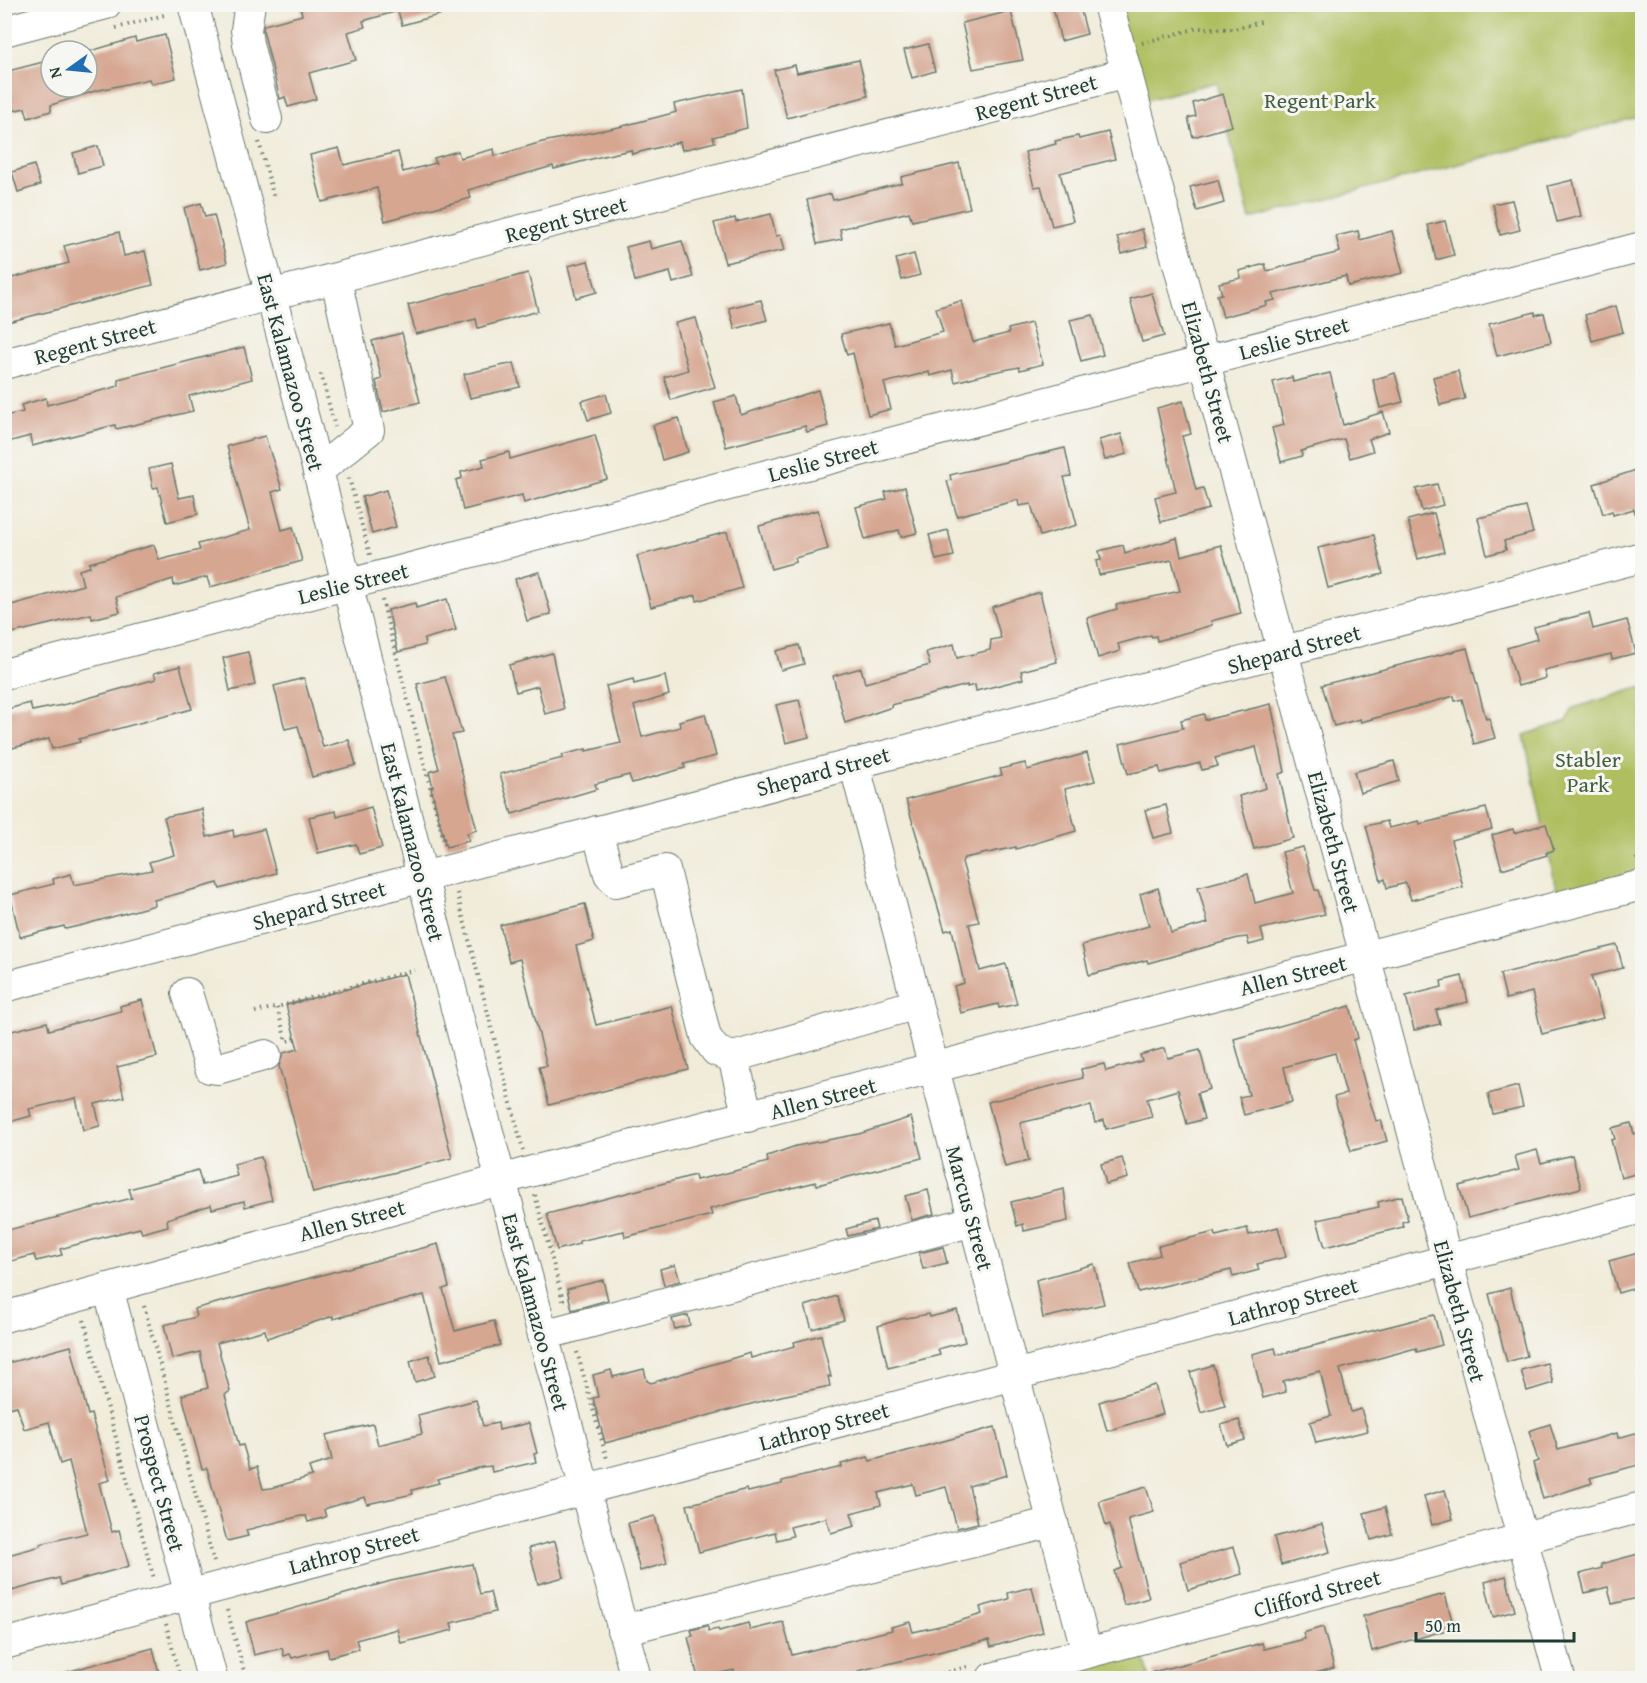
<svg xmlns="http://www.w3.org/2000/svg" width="1647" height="1683" font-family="'Gentium Book Plus',serif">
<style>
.green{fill:#afbf61;stroke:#677e4a;stroke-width:1.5}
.building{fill:#d6a691}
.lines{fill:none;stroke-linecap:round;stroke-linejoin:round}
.minor-casing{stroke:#687a6e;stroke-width:32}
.path{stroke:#687a6e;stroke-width:4;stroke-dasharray:1.5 4.5;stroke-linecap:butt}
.minor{stroke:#fff;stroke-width:30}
.labels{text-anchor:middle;stroke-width:6;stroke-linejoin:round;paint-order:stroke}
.street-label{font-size:22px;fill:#1f3d34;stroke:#f6f6f2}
.park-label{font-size:22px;fill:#435e3f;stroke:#f6f6f2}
</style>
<rect width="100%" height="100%" fill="#f6f6f2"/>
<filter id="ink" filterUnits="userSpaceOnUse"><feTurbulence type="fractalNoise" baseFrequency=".0167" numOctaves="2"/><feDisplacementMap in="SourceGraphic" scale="12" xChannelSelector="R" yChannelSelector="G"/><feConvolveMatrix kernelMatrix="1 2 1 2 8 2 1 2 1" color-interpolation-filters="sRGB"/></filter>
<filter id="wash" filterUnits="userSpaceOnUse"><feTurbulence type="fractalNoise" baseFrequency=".008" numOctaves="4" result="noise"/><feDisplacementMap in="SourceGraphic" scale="24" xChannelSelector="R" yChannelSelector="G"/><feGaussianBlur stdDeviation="1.35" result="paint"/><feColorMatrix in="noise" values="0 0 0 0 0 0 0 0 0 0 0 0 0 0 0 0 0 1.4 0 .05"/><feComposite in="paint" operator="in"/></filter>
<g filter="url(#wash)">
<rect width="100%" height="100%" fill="#f1ecda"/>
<g class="green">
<polygon points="1108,5 1642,5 1642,116 1250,219 1216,82 1134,103"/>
<polygon points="1642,687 1642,878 1558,898 1524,735 1567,721 1573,708"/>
<polygon points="1142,1651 1150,1678 1040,1678"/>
</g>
<g id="blocks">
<g class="building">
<polygon points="300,4 457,4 457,10 402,25 398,11 363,21 365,27 348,32 356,60 309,73 316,99 288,107 285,97 280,99 263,30 264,25 302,15"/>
<polygon points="1052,4 1079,4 1087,34 1061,41"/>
<polygon points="1011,11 1023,60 973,69 962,23"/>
<polygon points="165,35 176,78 151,84 149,79 95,91 51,105 51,111 28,118 25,108 4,113 4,72 51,60 51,87 87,87 87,52 135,38 136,42"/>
<polygon points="928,44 935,71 912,78 904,50"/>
<polygon points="859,60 868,96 787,118 774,70 795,65 797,73"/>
<polygon points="742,89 747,128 713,137 715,142 682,150 680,142 632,154 631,150 603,156 554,169 553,166 468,190 471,198 385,221 377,188 322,202 310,155 339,148 344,165 398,152 403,172 436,163 434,158 458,151 460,158 494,149 495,156 542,142 619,127 673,113 676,112 674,104"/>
<polygon points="1223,94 1232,126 1193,137 1188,118 1196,116 1193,103"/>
<polygon points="1108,132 1115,159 1060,173 1073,221 1052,226 1041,186 1034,187 1025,152 1056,144 1055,141 1078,136 1079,139"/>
<polygon points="98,146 103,166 78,173 73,153"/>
<polygon points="959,163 970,208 912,221 909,212 840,229 842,239 817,244 807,200 831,194 833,200 902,183 901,177"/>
<polygon points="34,165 40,185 18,192 12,172"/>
<polygon points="1218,180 1224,203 1197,211 1190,187"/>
<polygon points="1573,180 1581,216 1557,222 1548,186"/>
<polygon points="1512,200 1520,230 1500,235 1493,204"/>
<polygon points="201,203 205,217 214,215 227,263 200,270 184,208"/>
<polygon points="771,214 776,236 781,235 785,250 725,263 714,223 735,218 736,222"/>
<polygon points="1445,221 1454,255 1436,260 1428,225"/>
<polygon points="1142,229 1147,247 1122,254 1117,237"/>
<polygon points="1358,231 1360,240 1392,231 1403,273 1348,286 1346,276 1273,294 1275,300 1266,302 1267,305 1223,317 1217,295 1222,294 1219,283 1241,278 1239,271 1265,264 1267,271 1340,252 1336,236"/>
<polygon points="119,232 124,256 145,251 153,285 4,323 4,280 69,263 64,246"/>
<polygon points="649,241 651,249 682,241 693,277 673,283 670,272 635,281 626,247"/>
<polygon points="914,254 920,275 902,280 896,259"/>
<polygon points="588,261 597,292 576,298 568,266"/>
<polygon points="528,273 538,311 478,328 476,319 416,334 408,305"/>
<polygon points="1152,293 1164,336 1142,342 1130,299"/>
<polygon points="761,300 767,320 735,329 729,308"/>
<polygon points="961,301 973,342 1009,333 1008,329 1031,323 1043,364 1020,370 1019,367 989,373 955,382 952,370 930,376 929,372 884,383 891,409 868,415 853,353 847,355 841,334 889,323 895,345 943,332 936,308"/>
<polygon points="1616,306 1623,332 1592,341 1585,315"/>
<polygon points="1535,312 1535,315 1544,313 1551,342 1497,356 1489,324"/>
<polygon points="1093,315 1103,355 1081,361 1070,320"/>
<polygon points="696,318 702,340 700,340 715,387 671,400 664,377 688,370 675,323"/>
<polygon points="402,333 420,402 383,412 376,381 382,379 372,341"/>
<polygon points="244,347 252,379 189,396 193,411 116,429 115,425 32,446 30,436 4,443 4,416 23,412 21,405 46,398 47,405 119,386 118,379"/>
<polygon points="514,363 520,387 470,398 464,374"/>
<polygon points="1458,371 1465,399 1440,405 1433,377"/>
<polygon points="1330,373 1343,425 1383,412 1389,432 1369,439 1373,451 1350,458 1344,439 1301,451 1302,456 1281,462 1272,428 1284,425 1273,382 1292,377 1293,382"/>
<polygon points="1395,373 1403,402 1380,408 1373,380"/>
<polygon points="818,390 828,426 807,432 805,426 726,447 714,402 736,396 741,415"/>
<polygon points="606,394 611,413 588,420 582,401"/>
<polygon points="1183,401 1191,434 1182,436 1196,490 1203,488 1209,509 1161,522 1155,497 1176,492 1157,408"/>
<polygon points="679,418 688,452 662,460 653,425"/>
<polygon points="1121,434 1127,454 1105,460 1099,440"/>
<polygon points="595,435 607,479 524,503 522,495 463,510 456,480 462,478 461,472 484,466 482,459 509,452 510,459"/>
<polygon points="265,436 282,489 272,492 282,530 293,527 302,561 210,587 207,577 174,586 173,579 116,597 120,612 92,619 91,614 4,635 4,607 83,585 79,570 90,567 89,563 154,545 159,560 200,550 198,544 250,530 227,446"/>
<polygon points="1065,448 1071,476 1064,477 1077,525 1040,536 1031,504 1019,506 1018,500 957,516 947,481 951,480 950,475"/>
<polygon points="171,464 179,498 194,495 198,514 167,522 158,487 153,488 149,469"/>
<polygon points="1642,468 1642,520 1637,520 1634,509 1613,515 1612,511 1603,514 1594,484"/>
<polygon points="1437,484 1443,505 1422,511 1416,489"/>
<polygon points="905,487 917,533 901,537 899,530 865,539 856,507 887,499 885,492"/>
<polygon points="386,490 396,527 372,534 362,497"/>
<polygon points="1526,507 1533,533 1504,541 1506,550 1487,555 1478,518"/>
<polygon points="818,510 828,549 795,558 796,562 771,569 759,526"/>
<polygon points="1434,513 1444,552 1418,559 1408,520"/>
<polygon points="948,530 954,556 936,560 929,535"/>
<polygon points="727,532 742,588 697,601 696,595 651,607 637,556"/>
<polygon points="1374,535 1383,574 1328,588 1318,548"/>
<polygon points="1177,538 1181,556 1221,545 1241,613 1211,621 1212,625 1157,641 1156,636 1152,637 1151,635 1118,644 1120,651 1098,658 1087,618 1117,609 1116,605 1180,591 1172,560 1099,575 1096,561 1101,560 1099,551 1123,545 1125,553"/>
<polygon points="539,572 551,614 527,621 515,579"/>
<polygon points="1040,592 1057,662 1021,671 1023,679 976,691 975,685 967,687 967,685 891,705 892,707 845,723 833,676 861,668 865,683 930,665 926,652 954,644 957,658 990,650 991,640 1001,638 992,607"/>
<polygon points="447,599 456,630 424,639 425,645 398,652 388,610 415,603 416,608"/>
<polygon points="1589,613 1593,629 1627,620 1636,653 1612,659 1611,654 1544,670 1546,678 1518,686 1507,648 1537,639 1534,627"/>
<polygon points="799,645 804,664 781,670 776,651"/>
<polygon points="1467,648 1486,719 1489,718 1495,738 1474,744 1462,699 1455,701 1454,696 1361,722 1360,719 1334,726 1322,685"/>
<polygon points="248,652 255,685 230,691 223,658"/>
<polygon points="552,653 564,709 545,714 538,686 516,692 509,665"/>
<polygon points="180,666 192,709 79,739 80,742 52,749 49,739 4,750 4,710 30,703 32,711 67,704 156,679 154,673"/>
<polygon points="665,676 669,695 634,706 642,737 680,727 679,721 705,714 716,756 684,764 685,768 632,783 629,775 595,784 597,789 512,814 500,774 563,758 562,755 586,749 586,751 621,743 606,686 633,679 634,684"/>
<polygon points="445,677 462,733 452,735 477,830 467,833 469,841 446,847 431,788 433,787 429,772 439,769 417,684"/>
<polygon points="304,678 323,747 349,740 356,765 312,777 298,726 285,729 274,686"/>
<polygon points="799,700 809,737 786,743 776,705"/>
<polygon points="1271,704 1285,772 1279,774 1293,838 1254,849 1239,796 1266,788 1256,747 1215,758 1218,766 1202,770 1200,763 1161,773 1159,767 1128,774 1120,744 1183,728 1181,720 1204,714 1205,720"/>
<polygon points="1087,753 1095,781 1065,789 1076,831 1016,849 1016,847 964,858 962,862 979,922 969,924 980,971 1006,964 1017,1004 999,1008 998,1004 961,1013 954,986 964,983 952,929 945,931 906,800 1002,775 1000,769 1025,763 1027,770"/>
<polygon points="1394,761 1399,781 1360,793 1354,772"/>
<polygon points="1166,805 1173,833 1153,838 1145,810"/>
<polygon points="371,807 382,848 359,854 356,844 318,853 309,817 336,811 337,817"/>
<polygon points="1486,808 1492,829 1451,840 1463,887 1411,900 1406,883 1387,888 1385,879 1381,881 1366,826 1387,821 1389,828 1419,821 1420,824"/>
<polygon points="202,809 207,837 233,830 234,837 264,829 276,873 220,889 218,883 154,900 155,905 83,925 65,929 64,926 20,937 10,895 54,884 53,879 71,874 74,885 152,870 149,862 174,855 164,817"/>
<polygon points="1546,824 1554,850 1546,853 1547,855 1502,869 1492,835 1513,829 1514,833"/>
<polygon points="1303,847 1315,890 1318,890 1325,914 1261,929 1264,941 1249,945 1247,937 1238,938 1148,963 1147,960 1089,975 1082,945 1149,926 1140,894 1158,888 1171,933 1208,923 1198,887 1248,874 1255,903 1293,893 1282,852"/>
<polygon points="585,904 594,941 576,946 596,1025 672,1006 688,1069 549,1105 539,1067 547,1066 520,959 509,962 500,925"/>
<polygon points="1617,945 1623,968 1591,976 1603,1018 1542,1034 1532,992 1506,999 1500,974"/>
<polygon points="405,974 452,1158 313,1193 279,1066 283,1053 298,1049 286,1005"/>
<polygon points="1462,976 1468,1002 1436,1010 1440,1024 1414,1030 1406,996 1442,987 1441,981"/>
<polygon points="142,1000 157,1057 117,1067 124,1097 95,1104 100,1126 83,1130 76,1098 29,1109 31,1116 9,1122 4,1106 4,1033 47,1022 49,1030 121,1011 120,1006"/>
<polygon points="1350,1006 1358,1038 1353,1040 1367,1092 1376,1121 1381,1120 1387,1141 1351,1151 1334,1097 1346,1094 1335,1053 1284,1067 1292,1102 1244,1115 1239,1097 1249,1095 1234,1039"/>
<polygon points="1165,1048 1168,1058 1200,1050 1210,1089 1197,1093 1204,1119 1187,1124 1178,1090 1147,1099 1152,1117 1106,1129 1104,1120 1095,1123 1091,1106 1020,1123 1029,1161 1005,1167 988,1102 1083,1078 1081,1069 1104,1064 1106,1071 1142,1061 1140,1055"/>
<polygon points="1518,1086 1523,1107 1493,1114 1488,1094"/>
<polygon points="911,1117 922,1158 817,1185 816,1182 744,1200 710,1209 712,1215 625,1237 624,1231 579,1241 579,1244 557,1250 547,1214 695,1175 696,1180 727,1173 768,1162 767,1156 796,1146 859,1134"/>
<polygon points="1631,1123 1634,1134 1642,1131 1642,1172 1621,1178 1611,1140 1615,1139 1612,1128"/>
<polygon points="1537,1150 1541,1163 1572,1155 1581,1188 1468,1218 1459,1186 1519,1170 1515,1156"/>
<polygon points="261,1157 272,1200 245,1207 244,1201 212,1209 211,1205 167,1219 168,1226 142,1233 140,1228 104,1237 60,1249 62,1255 36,1261 34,1255 4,1263 4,1231 132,1198 129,1189 198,1170 202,1185 237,1176 234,1164"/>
<polygon points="1122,1158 1128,1178 1106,1184 1101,1164"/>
<polygon points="1064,1189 1068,1221 1024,1231 1023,1224 1017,1226 1011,1202"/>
<polygon points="928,1190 934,1214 912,1220 905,1196"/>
<polygon points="1402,1196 1408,1220 1402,1222 1403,1227 1325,1247 1317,1220 1379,1207 1378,1202"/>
<polygon points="875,1221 877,1229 848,1236 846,1229"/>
<polygon points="1278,1227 1286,1257 1257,1264 1259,1270 1233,1277 1231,1270 1138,1292 1130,1263 1160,1255 1158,1246 1215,1232 1216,1236 1247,1228 1249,1235"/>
<polygon points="438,1244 449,1287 443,1289 455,1331 494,1321 500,1345 441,1361 424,1295 333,1319 333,1316 267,1338 265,1330 217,1343 230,1391 225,1395 239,1446 243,1445 250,1469 257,1467 263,1489 272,1488 312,1476 309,1467 332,1460 326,1435 373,1424 378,1445 422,1434 418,1415 476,1400 483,1426 498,1423 499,1430 529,1423 537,1453 534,1454 536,1462 492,1472 491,1466 482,1467 437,1479 439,1483 412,1490 413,1494 367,1504 365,1497 327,1508 324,1510 326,1517 308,1522 306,1516 301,1516 246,1530 248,1536 227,1541 207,1468 202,1469 182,1395 208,1388 200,1352 172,1359 164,1325 196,1317 194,1309"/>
<polygon points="943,1247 947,1263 923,1269 919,1253"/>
<polygon points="1642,1252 1642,1286 1618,1293 1609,1261"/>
<polygon points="1094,1264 1104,1304 1043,1318 1036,1280"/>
<polygon points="675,1265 680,1281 664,1285 660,1269"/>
<polygon points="603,1280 608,1300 572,1310 567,1289"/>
<polygon points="1510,1288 1527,1356 1507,1362 1489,1294"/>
<polygon points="837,1296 844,1320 812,1329 805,1306"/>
<polygon points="957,1310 965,1342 938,1349 940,1355 888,1368 878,1326 901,1319 929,1314 930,1317"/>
<polygon points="688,1315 690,1325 675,1329 672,1319"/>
<polygon points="1434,1315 1442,1345 1417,1352 1416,1348 1340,1369 1351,1412 1361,1409 1368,1431 1316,1443 1310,1422 1331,1416 1320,1371 1283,1381 1286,1392 1263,1398 1252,1354 1275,1348 1277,1355"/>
<polygon points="821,1335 831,1377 828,1376 830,1386 781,1396 605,1443 593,1398 598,1397 593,1375 611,1370 613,1377 644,1369 647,1381 651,1383 750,1353 751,1358 795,1346 794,1342"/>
<polygon points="71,1346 88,1415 91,1414 110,1480 99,1483 112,1532 119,1530 129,1566 61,1585 59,1578 4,1593 4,1556 41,1546 40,1544 87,1533 69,1461 60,1464 49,1422 24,1429 17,1406 4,1409 4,1364"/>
<polygon points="429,1355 435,1376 415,1382 410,1361"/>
<polygon points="1547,1363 1553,1383 1527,1391 1521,1370"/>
<polygon points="1213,1365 1225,1406 1201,1413 1190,1372"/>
<polygon points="1155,1385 1163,1414 1107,1431 1099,1402"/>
<polygon points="1239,1420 1245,1440 1227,1445 1221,1425"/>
<polygon points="1550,1424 1558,1450 1617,1433 1618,1438 1642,1431 1642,1464 1590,1478 1592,1483 1543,1499 1533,1463 1538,1461 1529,1431"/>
<polygon points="995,1427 1007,1475 969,1486 978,1523 957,1528 946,1487 916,1495 913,1484 878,1493 881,1505 851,1513 855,1526 831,1533 826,1518 790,1527 793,1536 777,1540 775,1532 699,1552 687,1505 747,1489 748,1492 782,1484 782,1481 842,1467 841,1464 868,1457 870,1461"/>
<polygon points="1146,1487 1154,1512 1128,1519 1149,1598 1124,1605 1114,1571 1122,1568 1110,1524 1106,1526 1099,1501"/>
<polygon points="1445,1490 1453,1519 1432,1525 1424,1496"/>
<polygon points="1385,1507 1392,1534 1371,1540 1364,1513"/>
<polygon points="655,1516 667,1563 640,1571 628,1523"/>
<polygon points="1322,1524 1330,1552 1281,1565 1274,1537"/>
<polygon points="555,1541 564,1577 538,1584 529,1548"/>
<polygon points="1234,1547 1242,1574 1188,1590 1180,1562"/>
<polygon points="1642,1553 1642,1597 1612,1604 1608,1587 1585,1593 1580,1574 1602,1568 1601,1564"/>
<polygon points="472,1564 480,1594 490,1592 495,1612 451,1623 453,1630 401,1643 397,1629 356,1640 359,1649 329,1657 327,1649 292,1658 290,1654 284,1656 282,1648 254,1655 246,1622 391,1581"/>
<polygon points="1506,1576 1515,1611 1493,1617 1485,1582"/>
<polygon points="1032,1587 1043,1632 991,1647 989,1640 858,1671 860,1678 737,1678 734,1670 698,1678 688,1637 693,1636 691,1630 707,1626 709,1631 718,1629 719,1631 748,1623 750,1630 783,1622 792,1655 892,1630 891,1627 910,1622 913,1632 953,1623 982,1614 980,1607 1009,1599 1008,1593"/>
<polygon points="1445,1594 1454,1628 1372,1651 1363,1616"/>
<polygon points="1323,1627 1334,1668 1297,1678 1154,1678 1153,1672 1262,1643 1264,1649 1305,1639 1303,1633"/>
<polygon points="153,1648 160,1678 64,1678 63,1673"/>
</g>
</g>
</g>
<g filter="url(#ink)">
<use href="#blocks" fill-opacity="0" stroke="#687a6e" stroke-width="1.5"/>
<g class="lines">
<g class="minor-casing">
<g id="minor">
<polyline points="193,4 318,471 484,1117 636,1678"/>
<polyline points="250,4 246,30 248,44 267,119"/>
<polyline points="1108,4 1560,1678"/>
<polyline points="4,31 106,4"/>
<polyline points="4,364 1127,73"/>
<polyline points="318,471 369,430 336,279"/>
<polyline points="4,674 1642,247"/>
<polyline points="854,763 1087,1653"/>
<polyline points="597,831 609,874 616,882 665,870 706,1037 716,1051 733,1057 748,1117"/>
<polyline points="4,987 1642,557"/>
<polyline points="187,993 210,1068 217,1069 266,1055"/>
<polyline points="733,1057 917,1004"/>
<polyline points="108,1288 212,1678"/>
<polyline points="4,1317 529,1172 1642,885"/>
<polyline points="543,1335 974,1221"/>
<polyline points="622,1630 1053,1522"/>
<polyline points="4,1644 1642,1208"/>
<polyline points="992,1678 1642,1507"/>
</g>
</g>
<g class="path">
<polyline points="116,28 168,14"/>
<polyline points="1142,43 1198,28 1234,29 1261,22"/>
<polyline points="259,142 274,198"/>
<polyline points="321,374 335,427"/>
<polyline points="349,478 370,555"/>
<polyline points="382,600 445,845"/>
<polyline points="1636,860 1642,854"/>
<polyline points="457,893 523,1150"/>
<polyline points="255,1012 277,1007"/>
<polyline points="295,1039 286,1041 277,1007 414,970"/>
<polyline points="535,1195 564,1304"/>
<polyline points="144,1306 214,1562"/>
<polyline points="84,1320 154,1579"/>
<polyline points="577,1352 607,1459"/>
<polyline points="227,1610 246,1678"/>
<polyline points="166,1624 180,1678"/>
<polyline points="925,1678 971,1666"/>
</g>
<use href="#minor" class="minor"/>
</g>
</g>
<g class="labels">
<g class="street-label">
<text transform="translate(1036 97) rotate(-15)" y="8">Regent Street</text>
<text transform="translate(566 219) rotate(-15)" y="8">Regent Street</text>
<text transform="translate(1294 338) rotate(-15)" y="8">Leslie Street</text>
<text transform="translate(95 341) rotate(-15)" y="8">Regent Street</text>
<text transform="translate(291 372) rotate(75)" y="8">East Kalamazoo Street</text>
<text transform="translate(1208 372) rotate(75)" y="8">Elizabeth Street</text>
<text transform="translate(823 460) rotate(-15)" y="8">Leslie Street</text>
<text transform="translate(353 583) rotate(-14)" y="8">Leslie Street</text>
<text transform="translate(1294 649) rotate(-15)" y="8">Shepard Street</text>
<text transform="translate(823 771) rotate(-15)" y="8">Shepard Street</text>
<text transform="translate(413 842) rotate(76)" y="8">East Kalamazoo Street</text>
<text transform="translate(1334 842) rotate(75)" y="8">Elizabeth Street</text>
<text transform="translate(319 905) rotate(-15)" y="8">Shepard Street</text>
<text transform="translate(1293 975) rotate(-14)" y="8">Allen Street</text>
<text transform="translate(823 1098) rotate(-15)" y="8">Allen Street</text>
<text transform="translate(970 1208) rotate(75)" y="8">Marcus Street</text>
<text transform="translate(352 1220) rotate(-15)" y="8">Allen Street</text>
<text transform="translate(1293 1301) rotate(-15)" y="8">Lathrop Street</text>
<text transform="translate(1460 1311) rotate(75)" y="8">Elizabeth Street</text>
<text transform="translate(536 1312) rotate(75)" y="8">East Kalamazoo Street</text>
<text transform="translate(824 1426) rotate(-15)" y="8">Lathrop Street</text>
<text transform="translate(160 1483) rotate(75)" y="8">Prospect Street</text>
<text transform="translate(354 1550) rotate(-15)" y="8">Lathrop Street</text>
<text transform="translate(1317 1593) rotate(-15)" y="8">Clifford Street</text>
</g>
<g class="park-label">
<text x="1320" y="108">Regent Park</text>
<text x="1588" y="767">Stabler<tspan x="1588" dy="25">Park</tspan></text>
</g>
</g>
<rect width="1647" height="1683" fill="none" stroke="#f6f6f2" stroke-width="24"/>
<g transform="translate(69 69) rotate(255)"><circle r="28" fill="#f6f6f2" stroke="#a0aca6" stroke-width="1.5"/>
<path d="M0-4.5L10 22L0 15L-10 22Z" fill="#1f6fb2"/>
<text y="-9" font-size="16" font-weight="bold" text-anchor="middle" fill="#1f3d34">N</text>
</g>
<path d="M1416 1632v9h158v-9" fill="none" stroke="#1f3d34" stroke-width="3"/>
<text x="1425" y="1632" font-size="18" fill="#1f3d34" stroke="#f6f6f2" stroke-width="4.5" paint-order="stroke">50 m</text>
</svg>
